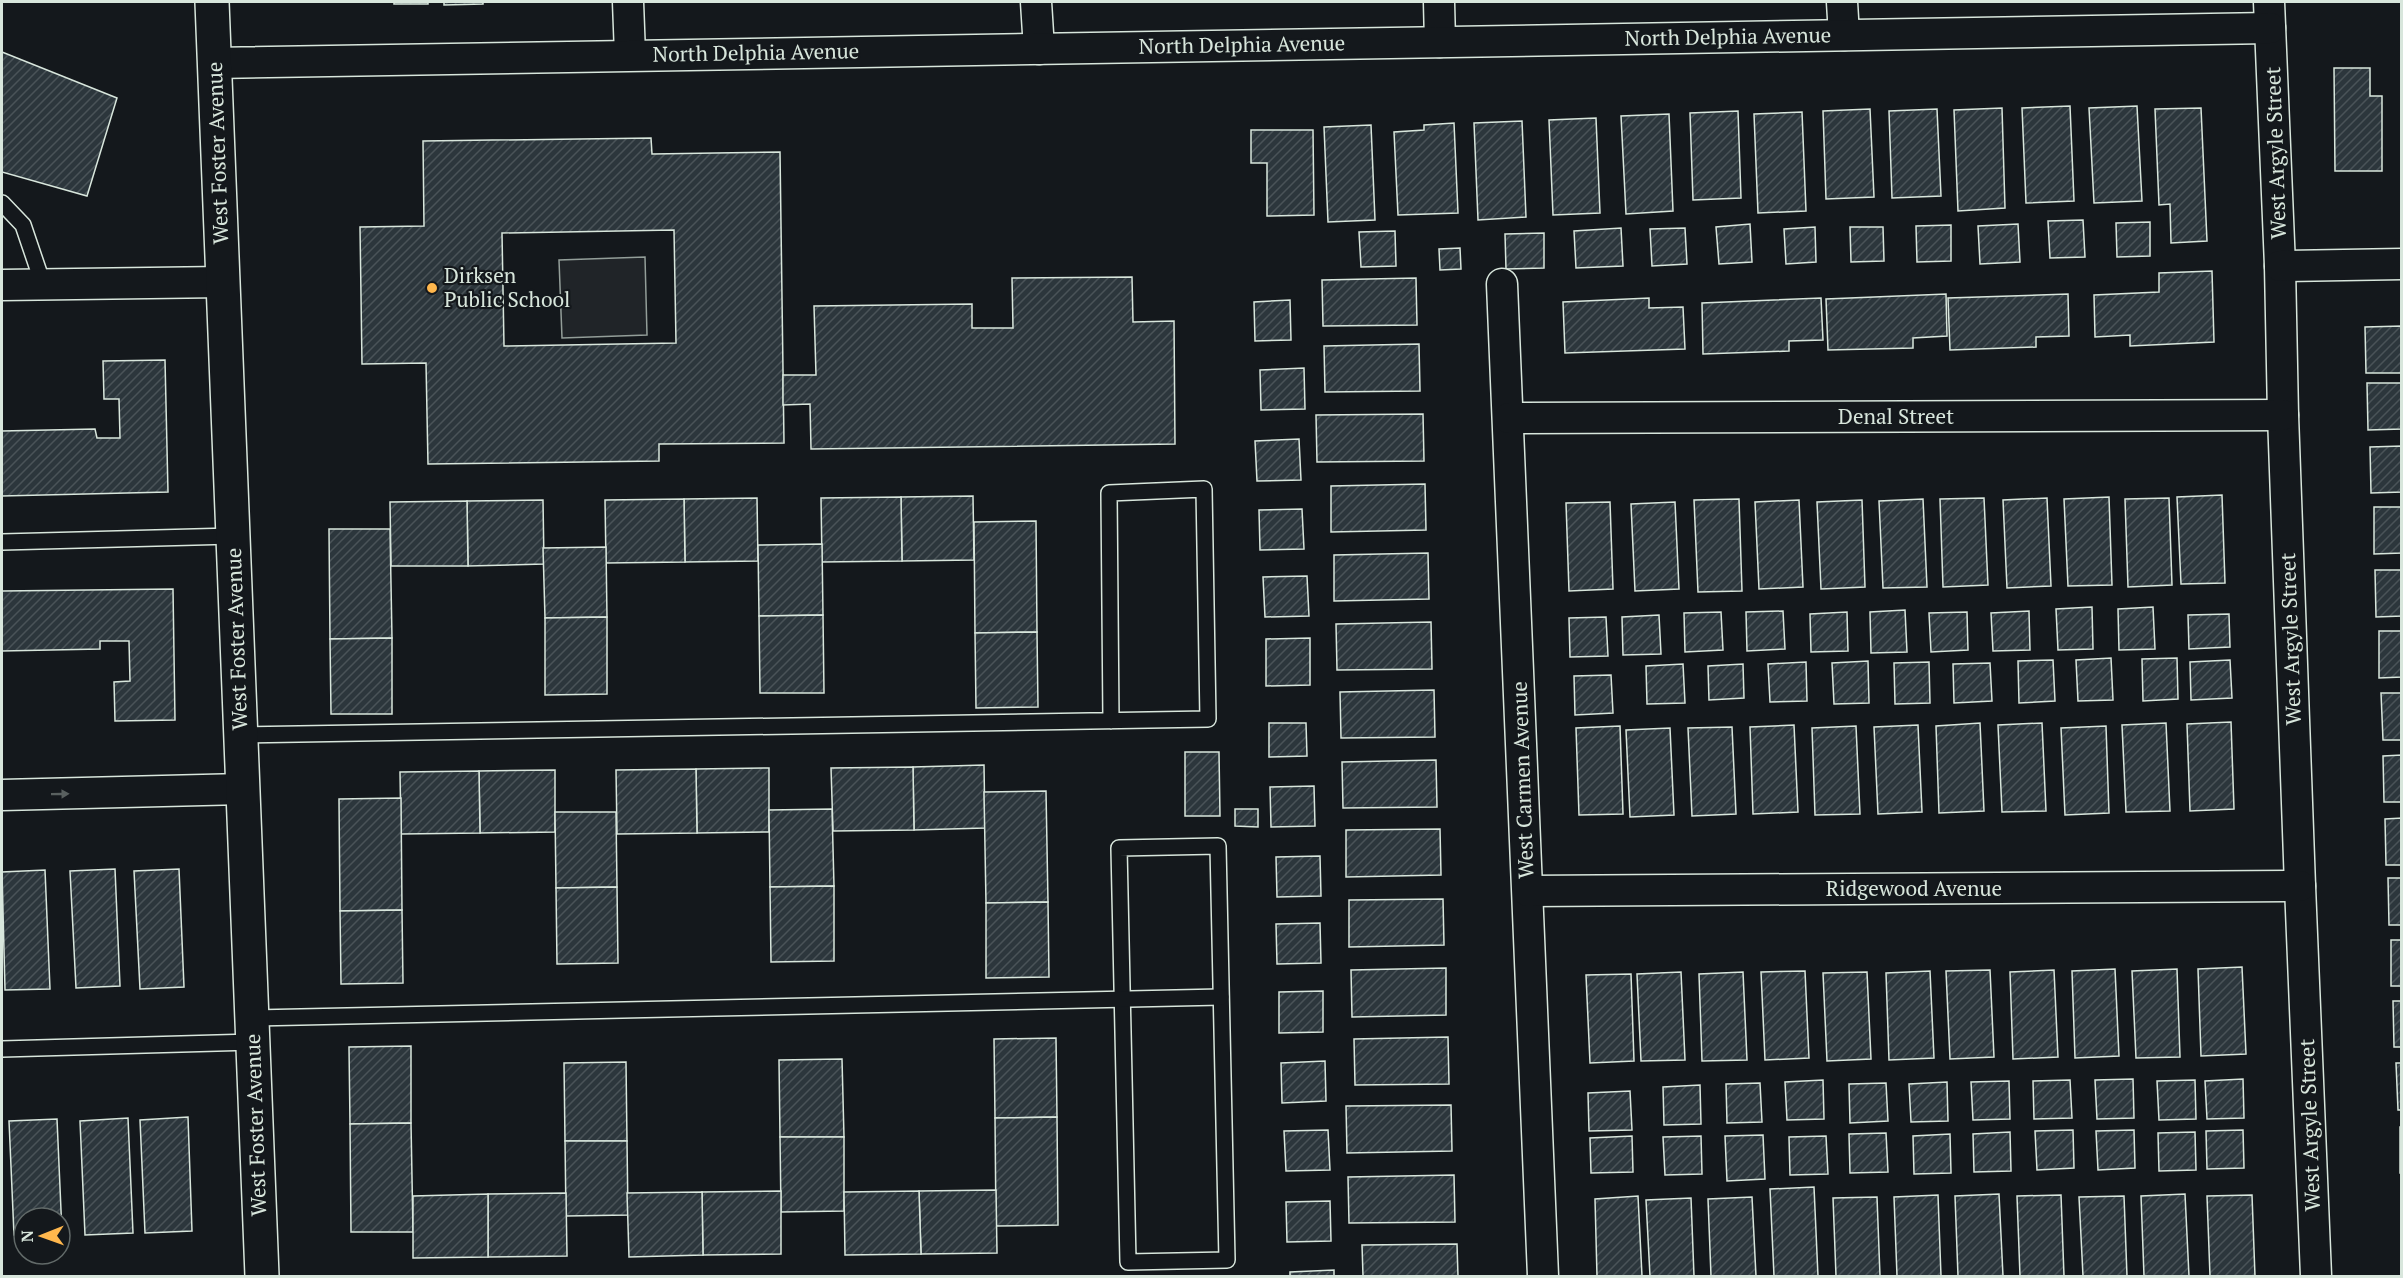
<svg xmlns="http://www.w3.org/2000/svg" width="2403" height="1278" font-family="'PT Serif',serif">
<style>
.park{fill:#202428;stroke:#939e99;stroke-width:1.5}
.building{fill:url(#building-hatch);stroke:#d8e6dc;stroke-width:1.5;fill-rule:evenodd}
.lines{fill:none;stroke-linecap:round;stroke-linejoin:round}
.lane-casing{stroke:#d8e6dc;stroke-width:18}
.street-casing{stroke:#d8e6dc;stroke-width:33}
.secondary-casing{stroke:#d8e6dc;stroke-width:36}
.lane{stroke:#14181c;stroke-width:15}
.street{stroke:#14181c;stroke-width:30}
.secondary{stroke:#14181c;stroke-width:33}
.oneway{fill:#59605f}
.poi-dot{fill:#ffb74d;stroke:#14181c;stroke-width:2}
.labels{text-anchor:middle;stroke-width:4.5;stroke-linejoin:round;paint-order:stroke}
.street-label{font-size:21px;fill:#d8e6dc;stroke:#14181c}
.poi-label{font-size:21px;fill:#d8e6dc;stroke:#14181c;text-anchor:start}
</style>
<defs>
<pattern id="building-hatch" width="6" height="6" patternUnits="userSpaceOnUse" patternTransform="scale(1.5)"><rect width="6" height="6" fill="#2c363c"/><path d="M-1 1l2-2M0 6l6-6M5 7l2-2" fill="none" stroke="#4a5358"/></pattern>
</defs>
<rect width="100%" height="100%" fill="#14181c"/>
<polygon class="park" points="645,257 647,335 562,338 559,260"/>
<g class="building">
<rect x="394" y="2" width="34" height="2"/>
<polygon points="444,2 483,2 483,4 444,5"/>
<polygon points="2,52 117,98 87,196 2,172"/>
<polygon points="2334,68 2370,68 2370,96 2382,96 2382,171 2335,171"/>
<polygon points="2070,106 2074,201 2026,203 2022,108"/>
<polygon points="2137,106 2142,201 2094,203 2089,108"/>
<polygon points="2002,108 2005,208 1958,211 1954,110"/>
<polygon points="2201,108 2207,241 2171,243 2170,204 2159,205 2155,109"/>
<polygon points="1870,109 1874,197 1826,199 1823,111"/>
<polygon points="1937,109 1941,196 1892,198 1889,111"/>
<polygon points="1738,111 1741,198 1693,200 1690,113"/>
<polygon points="1802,112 1806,211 1758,213 1754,114"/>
<polygon points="1669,114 1673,211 1626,214 1621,116"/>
<polygon points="1596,118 1600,213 1553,215 1549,120"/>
<polygon points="1522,121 1526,217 1478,220 1474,123"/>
<polygon points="1454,123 1458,213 1398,215 1394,132 1424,130 1424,125"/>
<polygon points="1371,125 1375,220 1328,222 1324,127"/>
<polygon points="1251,130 1313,130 1314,215 1267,216 1267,163 1251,163"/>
<path d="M 651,138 L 652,154 L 780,152 L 784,443 L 659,444 L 659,461 L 428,464 L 426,363 L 362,364 L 360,227 L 424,226 L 423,141 ZM 674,230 L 676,343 L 504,346 L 502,233 Z"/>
<polygon points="2083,220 2085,257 2050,258 2048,221"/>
<polygon points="2150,222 2150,256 2117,257 2116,223"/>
<polygon points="1750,224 1752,262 1719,264 1716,227"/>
<polygon points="2018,224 2020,262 1980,264 1978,226"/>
<polygon points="1951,225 1951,261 1917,262 1916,226"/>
<polygon points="1815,227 1816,262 1786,264 1784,229"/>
<polygon points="1850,227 1883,227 1884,261 1851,262"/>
<polygon points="1621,228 1623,266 1576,268 1574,231"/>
<polygon points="1685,228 1687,264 1652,266 1650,229"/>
<polygon points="1395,231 1396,266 1361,267 1359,232"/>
<polygon points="1544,233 1544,268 1506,269 1505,234"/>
<polygon points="1460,248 1461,269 1440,270 1439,249"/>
<polygon points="2212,271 2214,342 2130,346 2130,335 2095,337 2094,295 2159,292 2159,273"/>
<polygon points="1132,277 1133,322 1174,321 1175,444 811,449 810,404 783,405 783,375 816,375 814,306 972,304 972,328 1013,328 1012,278"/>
<polygon points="1416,278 1417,325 1323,326 1322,280"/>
<polygon points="1946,294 1947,336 1913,338 1913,348 1828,350 1826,299"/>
<polygon points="2068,294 2069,336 2036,337 2036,347 1950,350 1948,298"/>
<polygon points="1649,298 1649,308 1683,307 1685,349 1565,353 1563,302"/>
<polygon points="1821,298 1823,340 1789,341 1789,351 1703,354 1702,303"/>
<polygon points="1290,300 1291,340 1255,341 1254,302"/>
<polygon points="2402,326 2402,373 2366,373 2365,327"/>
<polygon points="1419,344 1420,391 1325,392 1324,346"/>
<polygon points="165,360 168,492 2,496 2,431 95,429 97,438 120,438 119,399 104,399 103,361"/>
<polygon points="1304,368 1305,409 1261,410 1260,370"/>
<polygon points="2367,383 2402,383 2402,429 2368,430"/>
<polygon points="1423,414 1424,461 1317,462 1316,415"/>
<polygon points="1299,439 1301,480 1257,481 1255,441"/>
<polygon points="2402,446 2402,492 2371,493 2370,447"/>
<polygon points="1425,484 1426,530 1331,532 1331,486"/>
<polygon points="2222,495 2225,583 2181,584 2177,497"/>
<polygon points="973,496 974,560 902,561 901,497"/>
<polygon points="901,497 902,561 822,562 821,498"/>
<polygon points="2109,497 2112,585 2068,586 2064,499"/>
<polygon points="757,498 758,561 685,562 684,499"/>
<polygon points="1984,498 1988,585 1943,587 1940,499"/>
<polygon points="2047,498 2051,586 2007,588 2003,500"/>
<polygon points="2169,498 2172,585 2128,587 2125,499"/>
<polygon points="684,499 685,562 606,563 605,500"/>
<polygon points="1739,499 1742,591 1698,592 1694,500"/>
<polygon points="1923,499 1927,587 1883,588 1879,501"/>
<polygon points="543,500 544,564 468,566 467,501"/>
<polygon points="1799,500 1803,587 1759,589 1755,502"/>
<polygon points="1862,500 1865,587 1821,589 1817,502"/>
<polygon points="467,501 468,566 391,566 390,502"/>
<polygon points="1610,502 1613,589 1569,591 1566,503"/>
<polygon points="1675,502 1679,589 1635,591 1631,504"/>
<polygon points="2374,507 2402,507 2402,553 2374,554"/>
<polygon points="1302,509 1304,549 1260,550 1259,510"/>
<polygon points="1036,521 1037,632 975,633 974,522"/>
<polygon points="329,529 390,529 392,638 330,639"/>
<polygon points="822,544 823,615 759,616 758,545"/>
<polygon points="606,547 607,617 545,618 543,548"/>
<polygon points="1428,553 1429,599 1334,601 1334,555"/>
<polygon points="2375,570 2402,570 2402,616 2376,617"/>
<polygon points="1307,576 1309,616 1265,617 1263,577"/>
<polygon points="173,589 175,720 115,721 114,682 130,681 129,641 100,641 100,649 2,651 2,591"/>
<polygon points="2092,607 2093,649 2058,650 2056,609"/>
<polygon points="2153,607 2155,649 2119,650 2118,609"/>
<polygon points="1905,610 1907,652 1871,653 1870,612"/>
<polygon points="1783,611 1785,649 1747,651 1746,612"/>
<polygon points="2029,611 2030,650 1993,651 1991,613"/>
<polygon points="1721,612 1723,650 1685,652 1684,613"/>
<polygon points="1847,612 1848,651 1811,652 1810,614"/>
<polygon points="1967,612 1968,650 1931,652 1929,613"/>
<polygon points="2229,614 2230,647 2189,649 2188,615"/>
<polygon points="823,615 824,693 760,693 759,616"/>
<polygon points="1659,615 1661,654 1623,655 1622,617"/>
<polygon points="607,617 607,694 545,695 545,618"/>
<polygon points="1606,617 1608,656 1570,657 1569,618"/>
<polygon points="1431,622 1432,669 1337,670 1336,624"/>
<polygon points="2379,631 2402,631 2402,677 2379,678"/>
<polygon points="1037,632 1038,707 976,708 975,633"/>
<polygon points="392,638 392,714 331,714 330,639"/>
<polygon points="1310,638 1310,685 1266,686 1266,639"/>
<polygon points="2111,658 2113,700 2078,701 2076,660"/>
<polygon points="2177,658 2178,699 2143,701 2142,659"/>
<polygon points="2053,660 2055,701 2019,703 2018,661"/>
<polygon points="2230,660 2232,698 2191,700 2190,662"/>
<polygon points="1868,661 1869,703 1834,704 1832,663"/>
<polygon points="1806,662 1807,701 1770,702 1768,664"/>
<polygon points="1929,662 1930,703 1895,704 1894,663"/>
<polygon points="1990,663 1992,701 1954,703 1953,664"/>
<polygon points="1683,664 1685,703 1647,704 1646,666"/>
<polygon points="1743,664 1744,698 1709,700 1708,666"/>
<polygon points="1611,675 1613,713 1575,715 1574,676"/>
<polygon points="1434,690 1435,737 1341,738 1340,692"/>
<polygon points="2381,693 2402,693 2402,740 2383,740"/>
<polygon points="2231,722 2234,809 2190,811 2187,724"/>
<polygon points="1269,723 1306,723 1307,756 1269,757"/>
<polygon points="1980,723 1984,811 1939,813 1936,726"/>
<polygon points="2042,723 2046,811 2002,812 1998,725"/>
<polygon points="2166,723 2170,811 2126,812 2122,725"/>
<polygon points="1794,725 1798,812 1753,814 1750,727"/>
<polygon points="1918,725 1922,812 1878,814 1874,727"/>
<polygon points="1620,726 1623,814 1579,815 1576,728"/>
<polygon points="1856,726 1860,814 1815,815 1812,728"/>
<polygon points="2106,726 2109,813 2065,815 2061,728"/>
<polygon points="1732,727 1736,814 1692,816 1688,728"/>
<polygon points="1670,728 1674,815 1630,817 1626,730"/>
<polygon points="1185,752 1219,752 1220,816 1185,816"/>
<polygon points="2402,755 2402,802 2384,802 2383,756"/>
<polygon points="1436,760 1437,807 1343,808 1342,762"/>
<polygon points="984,765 985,828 914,830 913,767"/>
<polygon points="913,767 914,830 833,831 831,768"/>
<polygon points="769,768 769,832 697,833 696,769"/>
<polygon points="696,769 697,833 617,834 616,770"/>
<polygon points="555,770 555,832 480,833 479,771"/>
<polygon points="479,771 480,833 401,834 400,772"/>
<polygon points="1314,786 1315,826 1271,827 1270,787"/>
<polygon points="1046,791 1048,902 986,903 984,792"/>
<polygon points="401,798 402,910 340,911 339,799"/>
<polygon points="832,809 834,886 770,887 769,810"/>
<polygon points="1235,809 1258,809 1258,827 1235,826"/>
<polygon points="555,812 616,812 617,887 556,888"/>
<polygon points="2402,818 2402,865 2386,865 2385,819"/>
<polygon points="1440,829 1441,875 1346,877 1346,830"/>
<polygon points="1320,856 1321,896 1277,897 1276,857"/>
<polygon points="115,869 120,986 76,988 70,871"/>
<polygon points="179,869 184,987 140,989 134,871"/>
<polygon points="45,870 50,989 5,990 2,872"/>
<polygon points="2388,878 2402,878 2402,925 2389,925"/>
<polygon points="834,886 834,961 771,962 770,887"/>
<polygon points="617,887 618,963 557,964 556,888"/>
<polygon points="1443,899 1444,945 1349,947 1349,900"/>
<polygon points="1048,902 1049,977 986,978 986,903"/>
<polygon points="402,910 403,983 341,984 340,911"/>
<polygon points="1320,923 1321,963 1277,964 1276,924"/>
<rect x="2391" y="940" width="11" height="46"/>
<polygon points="2242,967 2246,1054 2201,1056 2198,969"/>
<polygon points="1446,968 1446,1015 1352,1017 1351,970"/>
<polygon points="2115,969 2119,1056 2075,1058 2072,971"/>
<polygon points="2177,969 2180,1057 2136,1058 2132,971"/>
<polygon points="1990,970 1994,1057 1950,1059 1946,971"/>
<polygon points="2054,970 2058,1057 2013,1059 2010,972"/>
<polygon points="1805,971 1809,1058 1765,1060 1761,972"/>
<polygon points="1930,971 1934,1058 1889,1060 1886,973"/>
<polygon points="1681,972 1685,1060 1641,1061 1637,974"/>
<polygon points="1743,972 1747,1060 1702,1061 1699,974"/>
<polygon points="1867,972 1871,1059 1827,1061 1823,973"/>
<polygon points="1631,974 1634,1061 1590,1063 1586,975"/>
<polygon points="1323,991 1323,1032 1279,1033 1279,992"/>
<polygon points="2393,1001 2402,1001 2402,1047 2394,1047"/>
<polygon points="1448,1037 1449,1084 1355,1085 1354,1039"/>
<polygon points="1056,1038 1057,1117 995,1118 994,1039"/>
<polygon points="411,1046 411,1123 350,1124 349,1047"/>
<polygon points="842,1059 844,1137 780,1137 779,1060"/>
<polygon points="1325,1061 1326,1101 1282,1103 1281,1063"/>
<polygon points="626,1062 627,1141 565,1141 564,1063"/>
<polygon points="2396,1063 2402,1063 2402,1110 2398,1110"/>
<polygon points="2133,1079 2134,1118 2097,1119 2095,1080"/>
<polygon points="2243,1079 2244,1118 2207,1119 2205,1081"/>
<polygon points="1823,1080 1824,1119 1787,1120 1785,1082"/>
<polygon points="2070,1080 2072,1118 2034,1119 2033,1081"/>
<polygon points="2195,1080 2196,1119 2159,1120 2157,1081"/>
<polygon points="2009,1081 2010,1119 1973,1120 1971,1082"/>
<polygon points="1947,1082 1948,1121 1911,1122 1909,1084"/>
<polygon points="1760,1083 1762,1122 1727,1123 1726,1084"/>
<polygon points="1886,1083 1888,1121 1850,1123 1849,1084"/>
<polygon points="1700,1085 1701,1124 1664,1125 1663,1087"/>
<polygon points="1630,1091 1632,1130 1589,1131 1588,1093"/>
<polygon points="1451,1105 1452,1151 1347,1153 1346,1106"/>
<polygon points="188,1117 192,1231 145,1233 140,1120"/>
<polygon points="1057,1117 1058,1225 996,1226 995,1118"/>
<polygon points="128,1118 133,1233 85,1235 80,1121"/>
<polygon points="57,1119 62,1233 60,1218 24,1218 24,1234 14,1235 9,1121"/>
<polygon points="411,1123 413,1232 351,1232 350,1124"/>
<rect x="2400" y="1127" width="2" height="46"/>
<polygon points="1328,1130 1330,1170 1286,1171 1284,1131"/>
<polygon points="2073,1130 2074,1168 2037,1170 2035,1131"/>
<polygon points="2134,1130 2135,1168 2098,1170 2096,1131"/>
<polygon points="2243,1130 2244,1168 2207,1169 2206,1131"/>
<polygon points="2010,1132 2011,1171 1974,1172 1973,1134"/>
<polygon points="2195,1132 2196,1170 2159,1171 2158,1133"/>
<polygon points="1886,1133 1888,1172 1850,1173 1849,1134"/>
<polygon points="1950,1134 1951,1173 1914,1174 1913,1136"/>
<polygon points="1763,1135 1765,1179 1727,1181 1725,1136"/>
<polygon points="1632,1136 1633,1172 1591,1173 1590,1138"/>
<polygon points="1701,1136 1702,1174 1665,1175 1663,1137"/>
<polygon points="1826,1136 1828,1174 1790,1175 1789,1137"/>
<polygon points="780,1137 844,1137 844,1211 781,1212"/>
<polygon points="565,1141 627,1141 628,1215 566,1216"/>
<polygon points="1454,1175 1455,1222 1349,1223 1348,1177"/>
<polygon points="1814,1187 1818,1276 1774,1276 1770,1189"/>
<polygon points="996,1190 997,1253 921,1254 919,1191"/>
<polygon points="781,1191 781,1254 703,1255 702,1192"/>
<polygon points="919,1191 921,1254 845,1255 844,1192"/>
<polygon points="702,1192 703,1255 629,1257 627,1193"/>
<polygon points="566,1193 567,1256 488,1257 488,1194"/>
<polygon points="488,1194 488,1257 413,1258 413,1196"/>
<polygon points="1999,1194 2003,1276 1958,1276 1955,1196"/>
<polygon points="2185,1194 2189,1276 2144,1276 2141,1196"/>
<polygon points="1938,1195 1941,1276 1897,1276 1894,1197"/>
<polygon points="2061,1195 2064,1276 2020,1276 2017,1196"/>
<polygon points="2252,1195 2255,1276 2210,1276 2207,1196"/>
<polygon points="1638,1196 1642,1276 1597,1276 1595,1199"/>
<polygon points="2124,1196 2127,1276 2083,1276 2079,1197"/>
<polygon points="1752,1197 1756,1276 1711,1276 1708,1199"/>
<polygon points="1877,1197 1880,1276 1836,1276 1833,1198"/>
<polygon points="1691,1198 1694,1276 1650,1276 1646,1200"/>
<polygon points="1330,1201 1331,1241 1287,1242 1286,1202"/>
<polygon points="1457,1244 1458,1276 1363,1276 1362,1245"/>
<polygon points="1334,1270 1334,1276 1290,1276 1290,1272"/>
</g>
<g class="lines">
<g class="lane-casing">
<g id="lane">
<polyline points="2,203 23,225 43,284"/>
<polyline points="2,542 233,536"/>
<path d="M 241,735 C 564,732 886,725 1208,719 L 1204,489 L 1109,493 L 1111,721"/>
<polygon points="1218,846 1227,1260 1128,1262 1119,848"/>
<polyline points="252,1018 1221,997"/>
<polyline points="2,1049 253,1042"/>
</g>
</g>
<g class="street-casing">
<g id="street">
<polyline points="628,2 630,55"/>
<polyline points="1036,2 1039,49"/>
<polyline points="1439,2 1440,42"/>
<polyline points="1842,2 1844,35"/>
<polyline points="2269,2 2280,266 2283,415 2300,886 2316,1276"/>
<polyline points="214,63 2270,28"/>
<polyline points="2280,266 2402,264"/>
<polyline points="1502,284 1543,1276"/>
<polyline points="2,285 223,282"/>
<polyline points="1509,418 2283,415"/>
<polyline points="2,795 243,789"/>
<polyline points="1528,891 2300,886"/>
</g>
</g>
<g class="secondary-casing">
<polyline id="secondary" points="212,2 262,1276"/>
</g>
<use href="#lane" class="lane"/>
<use href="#street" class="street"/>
<use href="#secondary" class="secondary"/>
</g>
<defs><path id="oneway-solid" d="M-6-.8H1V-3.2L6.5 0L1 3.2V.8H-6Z" transform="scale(1.5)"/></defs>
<use class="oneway" href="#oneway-solid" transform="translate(60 794) rotate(-1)"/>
<circle class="poi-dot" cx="432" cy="288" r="6"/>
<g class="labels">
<g class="street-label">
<text transform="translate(1728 37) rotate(-1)" y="7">North Delphia Avenue</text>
<text transform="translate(1242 45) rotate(-1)" y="7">North Delphia Avenue</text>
<text transform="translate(756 53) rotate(-1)" y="7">North Delphia Avenue</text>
<text transform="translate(218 153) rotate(-92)" y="7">West Foster Avenue</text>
<text transform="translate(2276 153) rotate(-92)" y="7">West Argyle Street</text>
<text x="1896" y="424">Denal Street</text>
<text transform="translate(237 639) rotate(-92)" y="7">West Foster Avenue</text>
<text transform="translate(2291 639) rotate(-92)" y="7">West Argyle Street</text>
<text transform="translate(1523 780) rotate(-92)" y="7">West Carmen Avenue</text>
<text x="1914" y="896">Ridgewood Avenue</text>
<text transform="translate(256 1125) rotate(-92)" y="7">West Foster Avenue</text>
<text transform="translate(2310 1125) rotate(-92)" y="7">West Argyle Street</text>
</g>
<g class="poi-label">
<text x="444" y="283">Dirksen<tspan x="444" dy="24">Public School</tspan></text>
</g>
</g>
<rect width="2403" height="1278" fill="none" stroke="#d8e6dc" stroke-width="6"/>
<g transform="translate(42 1236) rotate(269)"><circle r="28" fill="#14181c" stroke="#626a69" stroke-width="1.5"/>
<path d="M0-4.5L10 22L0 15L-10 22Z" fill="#ffb74d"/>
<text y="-9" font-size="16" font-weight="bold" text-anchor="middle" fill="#d8e6dc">N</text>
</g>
</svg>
